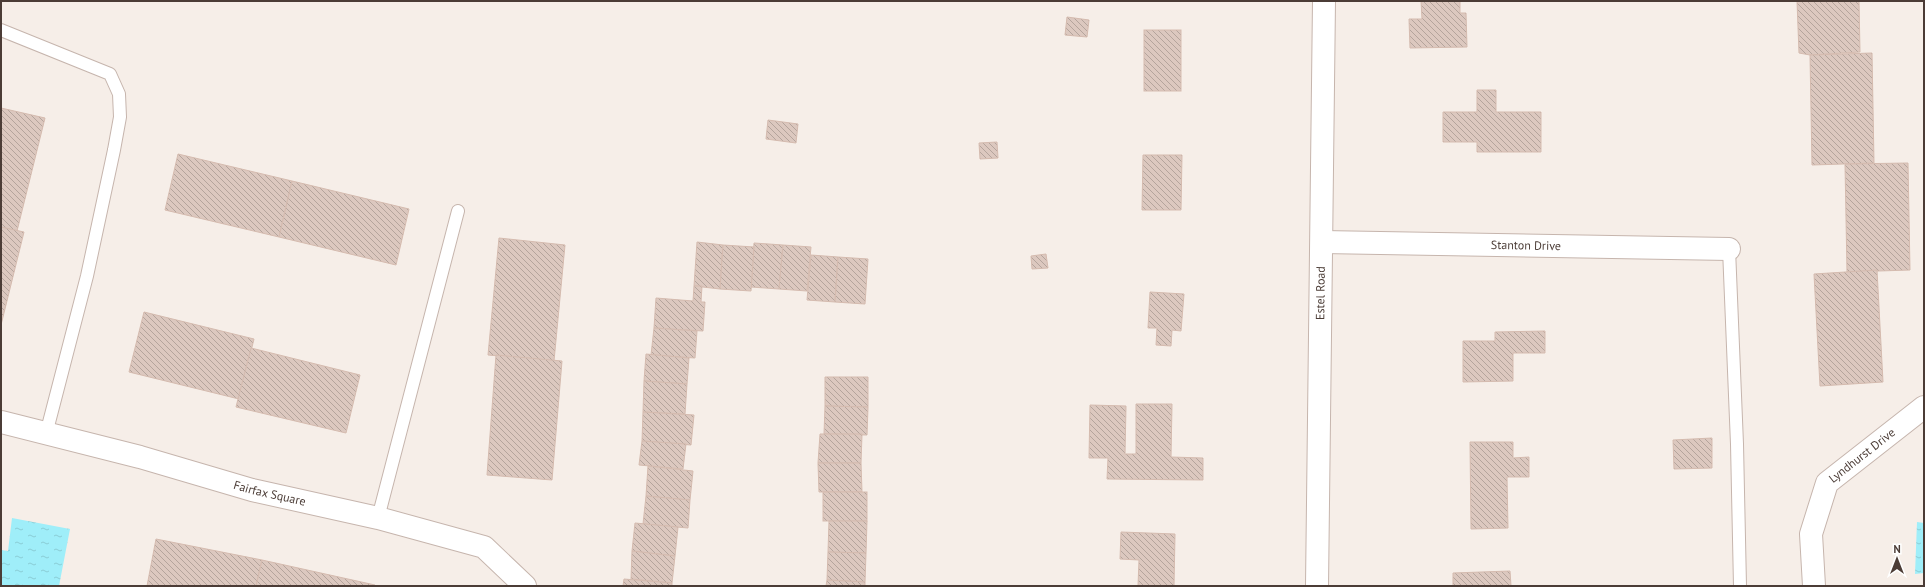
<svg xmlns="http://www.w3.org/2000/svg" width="1925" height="587" font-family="'PT Sans',sans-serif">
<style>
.water{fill:url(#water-ripples)}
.building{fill:url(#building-back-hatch);stroke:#d5bbaf}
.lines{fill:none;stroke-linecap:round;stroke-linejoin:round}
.lane-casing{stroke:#c6b5ad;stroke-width:14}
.street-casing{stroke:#c6b5ad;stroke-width:24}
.lane{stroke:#fff;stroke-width:12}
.street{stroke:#fff;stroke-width:22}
.labels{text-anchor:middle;stroke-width:3;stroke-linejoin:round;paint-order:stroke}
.street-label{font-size:12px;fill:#4b3c36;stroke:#fff}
</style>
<defs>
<pattern id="water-ripples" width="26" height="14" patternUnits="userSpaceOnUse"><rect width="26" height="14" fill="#9feef9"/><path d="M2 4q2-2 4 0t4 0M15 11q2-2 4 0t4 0" fill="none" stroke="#8acdd6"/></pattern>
<pattern id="building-back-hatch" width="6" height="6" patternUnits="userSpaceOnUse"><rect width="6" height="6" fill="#dcc8bf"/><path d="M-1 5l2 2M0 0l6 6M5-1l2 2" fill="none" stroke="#b4a49c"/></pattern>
</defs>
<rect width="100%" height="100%" fill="#f6eee8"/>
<g class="water">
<polygon points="12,518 70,529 59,586 1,586 1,550 8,551"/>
<polygon points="1917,522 1924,523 1924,573 1915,574"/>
</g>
<g class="building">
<polygon points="1421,1 1460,1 1460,13 1466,13 1467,47 1410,48 1409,19 1422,19"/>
<polygon points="1797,1 1859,1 1860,52 1810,55 1799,53"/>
<polygon points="1067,17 1089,20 1087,37 1065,35"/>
<rect x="1144" y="30" width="37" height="61"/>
<polygon points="1872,53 1874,163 1812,165 1810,55"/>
<polygon points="1477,90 1496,90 1496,112 1541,112 1541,152 1477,152 1477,142 1443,142 1443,112 1477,112"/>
<polygon points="1,108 45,118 17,231 1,227"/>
<polygon points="768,120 798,124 796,143 766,139"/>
<polygon points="997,142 998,158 980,159 979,143"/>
<polygon points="178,154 292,181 279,237 165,210"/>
<polygon points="1143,155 1182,155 1181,210 1142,210"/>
<polygon points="1908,163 1910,270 1847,272 1845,164"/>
<polygon points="292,181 409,209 396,265 279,237"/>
<polygon points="1,227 24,232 1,325"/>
<polygon points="499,238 565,245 554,361 488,355"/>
<polygon points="697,242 723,245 720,289 694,286"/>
<polygon points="754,243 783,245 779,289 751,287"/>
<polygon points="723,245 754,247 751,291 720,289"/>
<polygon points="783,245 811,247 807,291 779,289"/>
<polygon points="1046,254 1048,268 1032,269 1031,256"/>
<polygon points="811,255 838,257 835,302 807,300"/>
<polygon points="838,257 868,259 865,304 835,302"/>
<polygon points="1877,270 1883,382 1820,386 1814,274"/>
<polygon points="694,286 702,286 701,302 705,302 703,331 654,328 656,298 693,301"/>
<polygon points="1150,292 1184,294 1181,331 1172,330 1171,346 1156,345 1157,328 1148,328"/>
<polygon points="144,312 254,339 239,399 129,372"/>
<polygon points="654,328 697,331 695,358 651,355"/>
<polygon points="1545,331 1545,353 1513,353 1513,381 1463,382 1463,341 1495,341 1495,332"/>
<polygon points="251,348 360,375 346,433 236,407"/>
<polygon points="646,354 689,358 687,384 644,381"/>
<polygon points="496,355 562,361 552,480 487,475"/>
<polygon points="825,377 868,377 868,407 825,406"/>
<polygon points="644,381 687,384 685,414 643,412"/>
<polygon points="1136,404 1172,404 1171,457 1203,458 1203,480 1107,479 1108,458 1089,458 1090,405 1126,406 1125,454 1136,454"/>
<polygon points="825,406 868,407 867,435 824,434"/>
<polygon points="643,412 694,415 691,445 642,441"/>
<polygon points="820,434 862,434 861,463 818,463"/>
<polygon points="1712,438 1712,468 1674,469 1673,440"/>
<polygon points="642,441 686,444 683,469 639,465"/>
<polygon points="1470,442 1513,442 1513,458 1529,457 1529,477 1507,477 1508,528 1471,529"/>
<polygon points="818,463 861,463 862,492 819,492"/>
<polygon points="648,466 693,471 690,500 646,496"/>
<rect x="823" y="492" width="44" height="29"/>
<polygon points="646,496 690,500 688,528 643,524"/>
<polygon points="829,521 867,521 866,553 828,552"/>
<polygon points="635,523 678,527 675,556 632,551"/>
<polygon points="1121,532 1175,534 1174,586 1138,586 1139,560 1120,559"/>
<polygon points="156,539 262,560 256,586 147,586"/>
<polygon points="632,551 675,556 672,583 631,579"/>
<polygon points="828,552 866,553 865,582 827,580"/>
<polygon points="262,560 375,585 374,586 256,586"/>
<polygon points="1510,571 1511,586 1453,586 1453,573"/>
<polygon points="624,579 672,583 672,586 623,586"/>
<polygon points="827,580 865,582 865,586 826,586"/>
</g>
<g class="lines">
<g class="lane-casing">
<g id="lane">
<polyline points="1,30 110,74 119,94 120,117 114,150 87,276 46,434"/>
<polyline points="1729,249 1737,444 1740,586"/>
<polyline points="378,518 458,211"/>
</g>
</g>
<g class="street-casing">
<g id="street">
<path id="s1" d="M 1322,242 L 1729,249"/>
<path id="s2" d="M 1,422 L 140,457 L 252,490 L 378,518 L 484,547 L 525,586"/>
<path id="s3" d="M 1317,586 L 1324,1"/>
<path id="s4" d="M 1814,586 L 1811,534 L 1827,483 L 1924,407"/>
</g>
</g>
<use href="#lane" class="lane"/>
<use href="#street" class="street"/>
</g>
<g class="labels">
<g class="street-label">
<text dy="4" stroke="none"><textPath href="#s1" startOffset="204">Stanton Drive</textPath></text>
<text dy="4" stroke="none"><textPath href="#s3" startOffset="293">Estel Road</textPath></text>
<text dy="4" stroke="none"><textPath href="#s4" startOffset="150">Lyndhurst Drive</textPath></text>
<text dy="4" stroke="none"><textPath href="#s2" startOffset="278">Fairfax Square</textPath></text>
</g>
</g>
<rect width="1925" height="587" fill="none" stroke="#4b3c36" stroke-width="4"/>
<g transform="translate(1897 559)" stroke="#ffffff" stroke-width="3" paint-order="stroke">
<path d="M0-3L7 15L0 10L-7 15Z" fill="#4b3c36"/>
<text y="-6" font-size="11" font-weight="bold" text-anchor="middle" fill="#4b3c36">N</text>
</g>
</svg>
